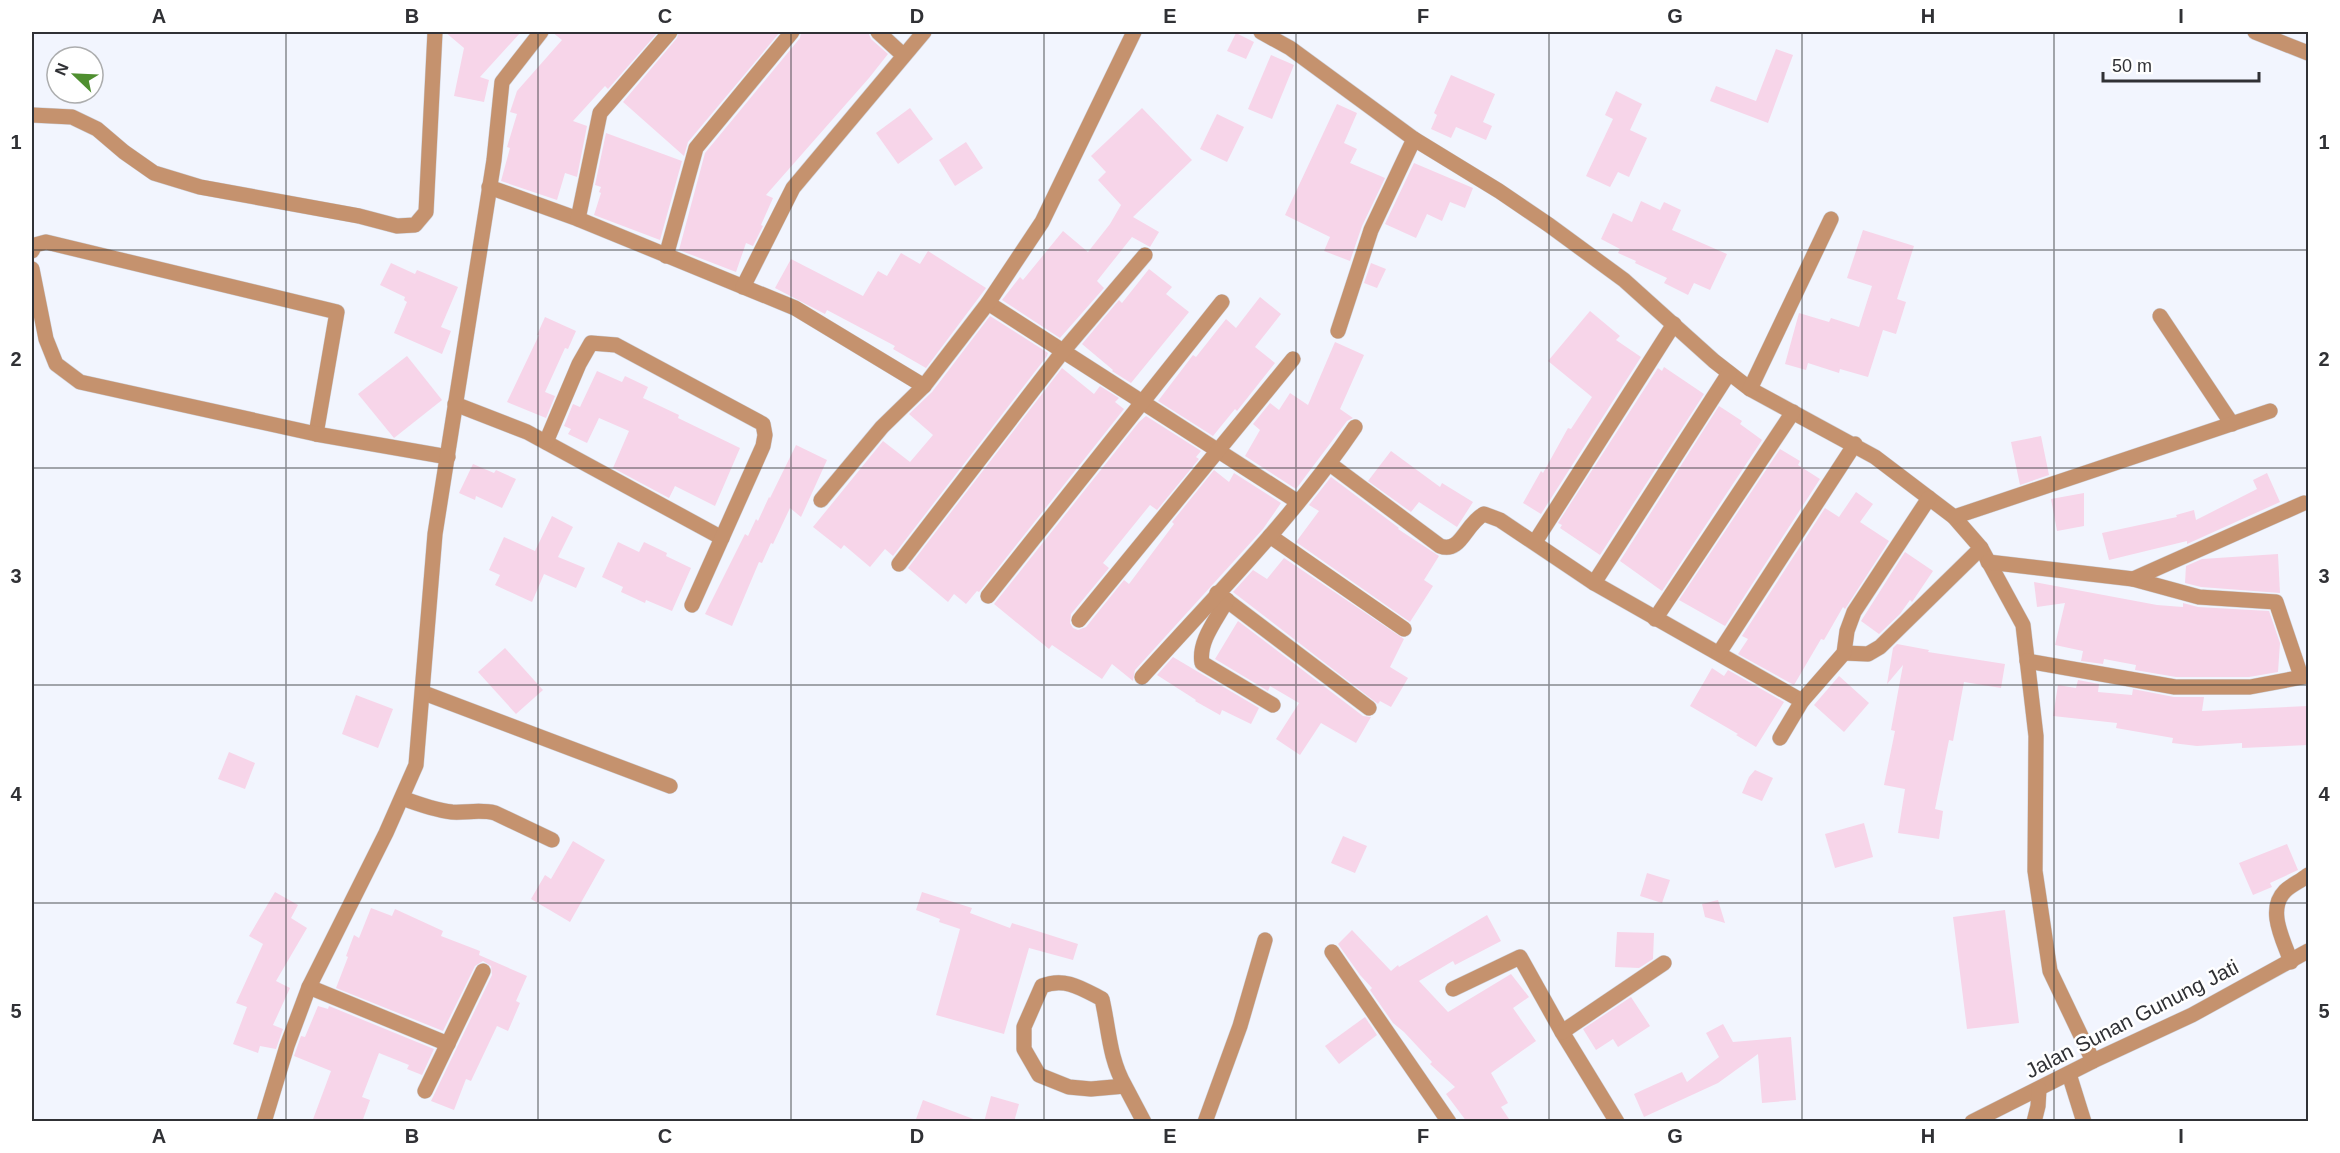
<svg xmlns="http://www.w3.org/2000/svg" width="2340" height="1153" font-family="Helvetica,sans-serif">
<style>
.building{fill:#f7d5e9}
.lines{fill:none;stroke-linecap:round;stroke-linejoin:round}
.minor-casing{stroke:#cfd2da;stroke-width:16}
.minor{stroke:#c5926e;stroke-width:15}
.grid{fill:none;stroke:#303135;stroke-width:1.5;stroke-opacity:0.55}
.labels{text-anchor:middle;stroke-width:5;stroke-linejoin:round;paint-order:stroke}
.street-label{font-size:21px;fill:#303135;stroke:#fff}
.neatline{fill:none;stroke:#303135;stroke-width:2}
.grid-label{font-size:20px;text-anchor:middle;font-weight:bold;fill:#303135}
</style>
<rect width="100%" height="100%" fill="#f2f5fe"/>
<g class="building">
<polygon points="445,32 521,32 480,77 489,80 484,102 454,96 464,48"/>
<polygon points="552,32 658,32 608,89 605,86 573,121 587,126 577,177 565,173 557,200 501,181 510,148 507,147 517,114 510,112 517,91 562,40"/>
<polygon points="679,32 780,32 688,142 684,156 623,102 677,38"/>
<polygon points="801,32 868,32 871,39 888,54 869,78 766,195 773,198 761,225 763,226 753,246 746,243 736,272 679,250 705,153 800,38"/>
<polygon points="1236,33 1254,42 1246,59 1227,51"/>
<polygon points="1776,49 1793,55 1768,123 1710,101 1716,86 1756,101"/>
<polygon points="1271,55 1294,65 1272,119 1248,109"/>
<polygon points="1451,75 1495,94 1483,122 1492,126 1486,140 1456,127 1451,138 1431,129 1437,115 1434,113"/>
<polygon points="1616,91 1642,104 1630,130 1647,138 1629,177 1618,172 1610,187 1586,176 1613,119 1605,115"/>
<polygon points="1337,104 1357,113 1344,143 1357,149 1350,163 1385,178 1362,226 1350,261 1324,251 1330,237 1285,215"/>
<polygon points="910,108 933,139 898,164 876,133"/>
<polygon points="1142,108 1192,160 1133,217 1159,232 1150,247 1132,237 1097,281 1104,288 1060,338 1002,300 1020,277 1023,280 1063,231 1088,252 1110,224 1121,205 1098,180 1106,172 1091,156"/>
<polygon points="1217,114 1244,127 1227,162 1200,149"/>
<polygon points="606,133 682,161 660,240 594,215 601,193 599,192 601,187 595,185"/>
<polygon points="966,142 983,168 955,186 939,160"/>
<polygon points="1414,163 1473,188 1465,208 1450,202 1442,221 1427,214 1416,238 1385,224"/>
<polygon points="1641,201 1660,210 1664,202 1681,210 1672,230 1727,254 1710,290 1694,283 1688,295 1664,283 1667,278 1635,263 1636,261 1618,253 1620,249 1601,239 1613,213 1632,222"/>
<polygon points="1863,230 1914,246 1897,299 1906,302 1896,334 1883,330 1868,377 1840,369 1839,373 1808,363 1806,370 1785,364 1799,313 1829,322 1831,318 1859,327 1872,286 1847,278"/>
<polygon points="928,251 986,288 926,368 893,349 895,346 827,310 825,314 775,288 791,259 863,296 878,271 887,276 901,253 920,264"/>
<polygon points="391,263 415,274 417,270 458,287 441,327 451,331 442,354 394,333 407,302 404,300 405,297 380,285"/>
<polygon points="1371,263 1386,269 1377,288 1364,283"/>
<polygon points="1149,269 1172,287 1166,294 1189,312 1131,383 1112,371 1113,370 1082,344 1119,300 1122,303"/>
<polygon points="1260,297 1281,314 1255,347 1275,363 1237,411 1235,409 1213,436 1158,401 1193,355 1196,357 1226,319 1236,328"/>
<polygon points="1590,311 1620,336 1616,340 1641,357 1541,514 1523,503 1541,471 1543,473 1568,428 1571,429 1592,397 1548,361"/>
<polygon points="990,316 1048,353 1047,356 893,556 885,549 870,567 844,545 841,549 813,527 883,441 910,462 933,435 909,414 932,392"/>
<polygon points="545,317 576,331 568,349 565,348 545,392 555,396 546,418 507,402 539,335 537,335"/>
<polygon points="1335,342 1364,355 1340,409 1353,418 1347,421 1296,489 1245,456 1260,430 1253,424 1270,403 1279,410 1290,393 1308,405"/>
<polygon points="407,356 442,400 394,438 358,394"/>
<polygon points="1664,367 1704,394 1600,555 1560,528 1562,525 1558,523 1658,368 1662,371"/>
<polygon points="1062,368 1094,394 1100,386 1119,398 1115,402 1124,409 979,592 977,591 966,604 954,594 948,602 908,568"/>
<polygon points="597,371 622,382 625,376 648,387 643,398 679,415 678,418 740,448 715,506 675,486 669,498 613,468 629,431 599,418 587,443 568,434 571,429 564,426 573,404 580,407"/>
<polygon points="1719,406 1742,421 1740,424 1762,440 1662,591 1620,561"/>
<polygon points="1146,416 1201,451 1196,457 1199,459 1157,510 1150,505 1103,563 1109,568 1071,614 1070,623 1073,628 1078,630 1086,627 1124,580 1129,584 1174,524 1172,522 1214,470 1229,482 1234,473 1281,503 1263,529 1135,670 1133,681 1112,664 1102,679 1052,645 1049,649 994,604 1139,422"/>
<polygon points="2041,436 2049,475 2020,485 2011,442"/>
<polygon points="796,445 827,460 801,517 790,508 773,544 771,543 762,563 759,562 732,626 705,614 745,534 748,536 756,519 758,521 769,497 770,498"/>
<polygon points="1780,449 1800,461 1798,465 1820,479 1725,626 1679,600"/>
<polygon points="1391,451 1440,487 1442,483 1473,502 1457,527 1419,502 1411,512 1368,481"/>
<polygon points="473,464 494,473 496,470 516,479 502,508 476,496 475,500 459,493"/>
<polygon points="2267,473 2280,502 2187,544 2187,541 2109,560 2102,533 2177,517 2176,515 2194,510 2196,520 2257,489 2253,480"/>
<polygon points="1331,477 1399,528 1398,529 1439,556 1424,580 1433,586 1410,622 1296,542 1319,511 1309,505"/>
<polygon points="1856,492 1873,504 1860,522 1889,541 1845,609 1843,607 1824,640 1821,639 1794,685 1738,654 1748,639 1742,636 1825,508 1839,517"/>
<polygon points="2084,493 2084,526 2057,531 2051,499"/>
<polygon points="552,516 573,527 558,557 585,568 576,588 544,574 532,602 495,585 500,575 489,570 504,537 535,551"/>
<polygon points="618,542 639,552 644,542 667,553 666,556 691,568 672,611 646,600 645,603 621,592 623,587 602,577"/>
<polygon points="1905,552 1933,571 1912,602 1910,600 1900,614 1879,634 1861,621"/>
<polygon points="2278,554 2280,593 2201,587 2185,583 2186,566 2202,559"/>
<polygon points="1284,558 1404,639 1390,667 1408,678 1391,707 1380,701 1378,704 1233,592 1253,570 1267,579"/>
<polygon points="2034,582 2157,605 2183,607 2183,603 2198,607 2269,611 2280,643 2278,672 2249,677 2176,677 2135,670 2136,665 2104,659 2103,664 2081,661 2083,651 2055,645 2065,603 2037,607"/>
<polygon points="1238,621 1363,716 1371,717 1356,743 1321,723 1300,755 1276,739 1299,703 1270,686 1268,691 1215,659"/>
<polygon points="1897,644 1929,650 1928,652 2005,664 2001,688 1964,682 1953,741 1949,740 1935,809 1943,811 1939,839 1898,833 1905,789 1884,785 1895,731 1891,730 1903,665 1887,684 1893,648"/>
<polygon points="505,648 543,690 516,714 478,672"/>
<polygon points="1173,657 1259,708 1251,724 1222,710 1220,715 1195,701 1196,700 1157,675"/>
<polygon points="1712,668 1724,676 1728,670 1784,702 1756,747 1736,735 1738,734 1690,706"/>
<polygon points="1839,676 1869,703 1844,732 1814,705"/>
<polygon points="2078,680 2099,684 2098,692 2132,695 2133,689 2174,697 2204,697 2202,711 2308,706 2308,745 2242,748 2242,743 2197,746 2172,743 2173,738 2116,728 2117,723 2053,716 2058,685 2076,688"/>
<polygon points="356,695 393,709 378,748 342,734"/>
<polygon points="229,752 255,763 245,789 218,779"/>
<polygon points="1755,770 1773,778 1762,801 1742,793 1749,777"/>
<polygon points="1864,823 1873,857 1835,868 1825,834"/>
<polygon points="1343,836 1367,846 1355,873 1331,863"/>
<polygon points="573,841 605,860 570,922 531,899 545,875 551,879"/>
<polygon points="2287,844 2298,870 2270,883 2272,887 2253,895 2239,863"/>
<polygon points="1647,873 1670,880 1662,903 1640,896"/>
<polygon points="275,892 298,905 291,918 307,928 276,981 290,988 273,1025 283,1029 276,1049 260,1046 258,1053 233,1044 247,1007 236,1003 263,944 249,936"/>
<polygon points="922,892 972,908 970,913 1010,928 1012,923 1078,944 1073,960 1029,948 1004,1034 936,1015 960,929 939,922 940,919 916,910"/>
<polygon points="1718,900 1725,923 1705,917 1702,904"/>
<polygon points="371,908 392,916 395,909 443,931 441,936 480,951 479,955 527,976 516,1001 520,1003 508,1031 497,1026 471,1081 466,1079 454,1110 431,1101 492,975 491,966 483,961 475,966 443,1031 336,988 348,957 346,956 354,935 359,938"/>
<polygon points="2005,910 2019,1023 1967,1029 1953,917"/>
<polygon points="1487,915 1501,941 1455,965 1453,961 1419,981 1448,1012 1511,974 1529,997 1513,1008 1536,1041 1491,1073 1508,1103 1501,1107 1511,1122 1467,1122 1446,1094 1455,1087 1430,1064 1432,1062 1404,1032 1393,1023 1370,990 1372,988 1360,975 1338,944 1352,930 1391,971 1398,965 1399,967"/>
<polygon points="1617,932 1654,933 1653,959 1639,968 1615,967"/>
<polygon points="1631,997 1650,1026 1618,1047 1613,1039 1596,1050 1583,1029"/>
<polygon points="318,1006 328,1009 329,1006 434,1049 422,1075 407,1069 409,1065 379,1053 362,1097 370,1100 362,1122 312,1122 331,1071 294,1056 301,1036 305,1037"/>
<polygon points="1365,1017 1377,1035 1339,1064 1325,1046"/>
<polygon points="1723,1024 1733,1042 1791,1037 1796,1100 1762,1103 1758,1054 1718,1083 1644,1117 1634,1094 1682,1072 1687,1082 1719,1057 1706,1033"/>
<polygon points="991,1096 1019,1104 1014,1122 984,1122"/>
<polygon points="923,1100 976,1120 975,1122 915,1122"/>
</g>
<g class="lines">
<g class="minor-casing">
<g id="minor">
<polyline points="878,32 903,55"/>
<polyline points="1261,32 1290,48 1414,139 1499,191 1549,225 1624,280 1714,361 1750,389 1875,457 1954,517 1981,548 2023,625 2036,736 2035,871 2050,971 2093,1061"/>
<polyline points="2255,32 2308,53"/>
<polyline points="32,115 72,117 97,129 124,152 154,173 200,187 359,216 397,226 415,225 426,212 435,32"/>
<polyline points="489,187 578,219 795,308 924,386"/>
<polyline points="578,219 600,113 670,32"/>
<polyline points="32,251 35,245 46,242 337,312 316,434"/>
<polyline points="666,256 696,148 792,32"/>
<polyline points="32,269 46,339 56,364 80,382 316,434 448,457"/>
<polyline points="743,287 793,188 924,32"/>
<polyline points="988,303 1298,502"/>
<polyline points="2160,316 2232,424"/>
<polyline points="1338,331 1371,230 1414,139"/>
<polyline points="1750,389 1831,219"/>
<polyline points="455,404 527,432 722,538"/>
<polyline points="546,442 579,364 591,343 616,345 763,424 765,435 763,446 692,605"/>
<path d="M 1330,464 L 1440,546 C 1461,554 1465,524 1484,514 L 1500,520 L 1594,583 L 1802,701"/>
<polyline points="821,500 882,427 924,386 988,303 1042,222 1134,32"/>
<polyline points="1954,517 2270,411"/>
<polyline points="1270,536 1404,629"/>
<polyline points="1535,542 1674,324"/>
<polyline points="1988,562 2133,579 2199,597 2276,602 2301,676"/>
<polyline points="899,564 1064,350 1145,255"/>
<polyline points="2133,579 2304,503"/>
<polyline points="1594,583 1729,373"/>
<polyline points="1217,593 1369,708"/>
<polyline points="988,596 1222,302"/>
<path d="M 1227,600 C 1217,619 1198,641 1202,663 L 1273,705"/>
<polyline points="1655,619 1793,412"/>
<polyline points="1079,620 1293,359"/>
<polyline points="1719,653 1855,444"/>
<polyline points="1844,653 1868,654 1880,647 1981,548"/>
<polyline points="2027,661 2175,687 2250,687 2308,676"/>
<path d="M 1142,677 C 1215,596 1294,517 1355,427"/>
<polyline points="424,693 670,786"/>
<polyline points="1780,738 1802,701 1844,653 1847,631 1854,612 1929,498"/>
<path d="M 402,798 C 418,804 435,810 452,812 C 467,813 480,809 495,813 L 552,840"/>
<polyline points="1332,952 1449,1122"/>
<path d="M 2291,962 C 2284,941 2266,910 2285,891 C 2291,885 2301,881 2308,875"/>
<polyline points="309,987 448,1044"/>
<polyline points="1453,989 1520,957 1562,1032 1617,1122"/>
<polyline points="1562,1032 1664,963"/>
<polyline points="2069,1074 2084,1122"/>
<path d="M 1125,1086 C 1109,1058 1109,1029 1102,999 C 1081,988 1065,977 1042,986 L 1024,1027 L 1024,1049 L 1039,1075 L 1069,1087 L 1091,1089 L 1125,1086 L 1144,1122"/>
<polyline points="425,1091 483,971"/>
<polyline points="264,1122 287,1046 309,987 386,833 416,765 435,534 494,160 502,82 541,32"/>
<polyline points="1205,1122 1240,1026 1265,940"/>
<polyline points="1972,1122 2093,1061 2192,1015 2308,951"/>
<polyline points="2034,1122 2038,1106 2039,1089"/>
</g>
</g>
<use href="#minor" class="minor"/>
</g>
<path class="grid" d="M 286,32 L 286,1122M 538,32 L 538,1122M 791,32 L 791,1122M 1044,32 L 1044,1122M 1296,32 L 1296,1122M 1549,32 L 1549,1122M 1802,32 L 1802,1122M 2054,32 L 2054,1122M 32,250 L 2308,250M 32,468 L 2308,468M 32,685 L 2308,685M 32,903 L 2308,903"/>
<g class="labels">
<g class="street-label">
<text transform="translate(2132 1019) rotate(-27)" y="7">Jalan Sunan Gunung Jati</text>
</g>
</g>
<rect width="2340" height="1153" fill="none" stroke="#ffffff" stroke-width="66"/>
<g transform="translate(75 75) rotate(293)"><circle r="28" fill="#ffffff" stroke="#acadae" stroke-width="1.5"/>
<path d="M0-4.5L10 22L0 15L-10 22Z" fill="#4f8f30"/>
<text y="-9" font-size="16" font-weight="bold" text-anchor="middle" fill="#303135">N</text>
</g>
<path d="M2103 72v9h156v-9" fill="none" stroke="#303135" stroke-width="3"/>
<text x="2112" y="72" font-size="18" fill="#303135" stroke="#ffffff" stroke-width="4.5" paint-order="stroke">50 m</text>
<rect x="33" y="33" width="2274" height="1087" class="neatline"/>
<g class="grid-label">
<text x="159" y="23">A</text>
<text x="412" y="23">B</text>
<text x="665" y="23">C</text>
<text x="917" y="23">D</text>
<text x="1170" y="23">E</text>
<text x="1423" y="23">F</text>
<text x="1675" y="23">G</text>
<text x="1928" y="23">H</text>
<text x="2181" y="23">I</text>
<text x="16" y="149">1</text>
<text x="2324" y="149">1</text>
<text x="16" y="366">2</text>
<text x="2324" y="366">2</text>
<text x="16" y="583">3</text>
<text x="2324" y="583">3</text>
<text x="16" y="801">4</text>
<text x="2324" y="801">4</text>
<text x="16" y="1018">5</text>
<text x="2324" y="1018">5</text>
<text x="159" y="1143">A</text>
<text x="412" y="1143">B</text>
<text x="665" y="1143">C</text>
<text x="917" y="1143">D</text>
<text x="1170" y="1143">E</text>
<text x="1423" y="1143">F</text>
<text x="1675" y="1143">G</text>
<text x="1928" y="1143">H</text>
<text x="2181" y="1143">I</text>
</g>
</svg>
